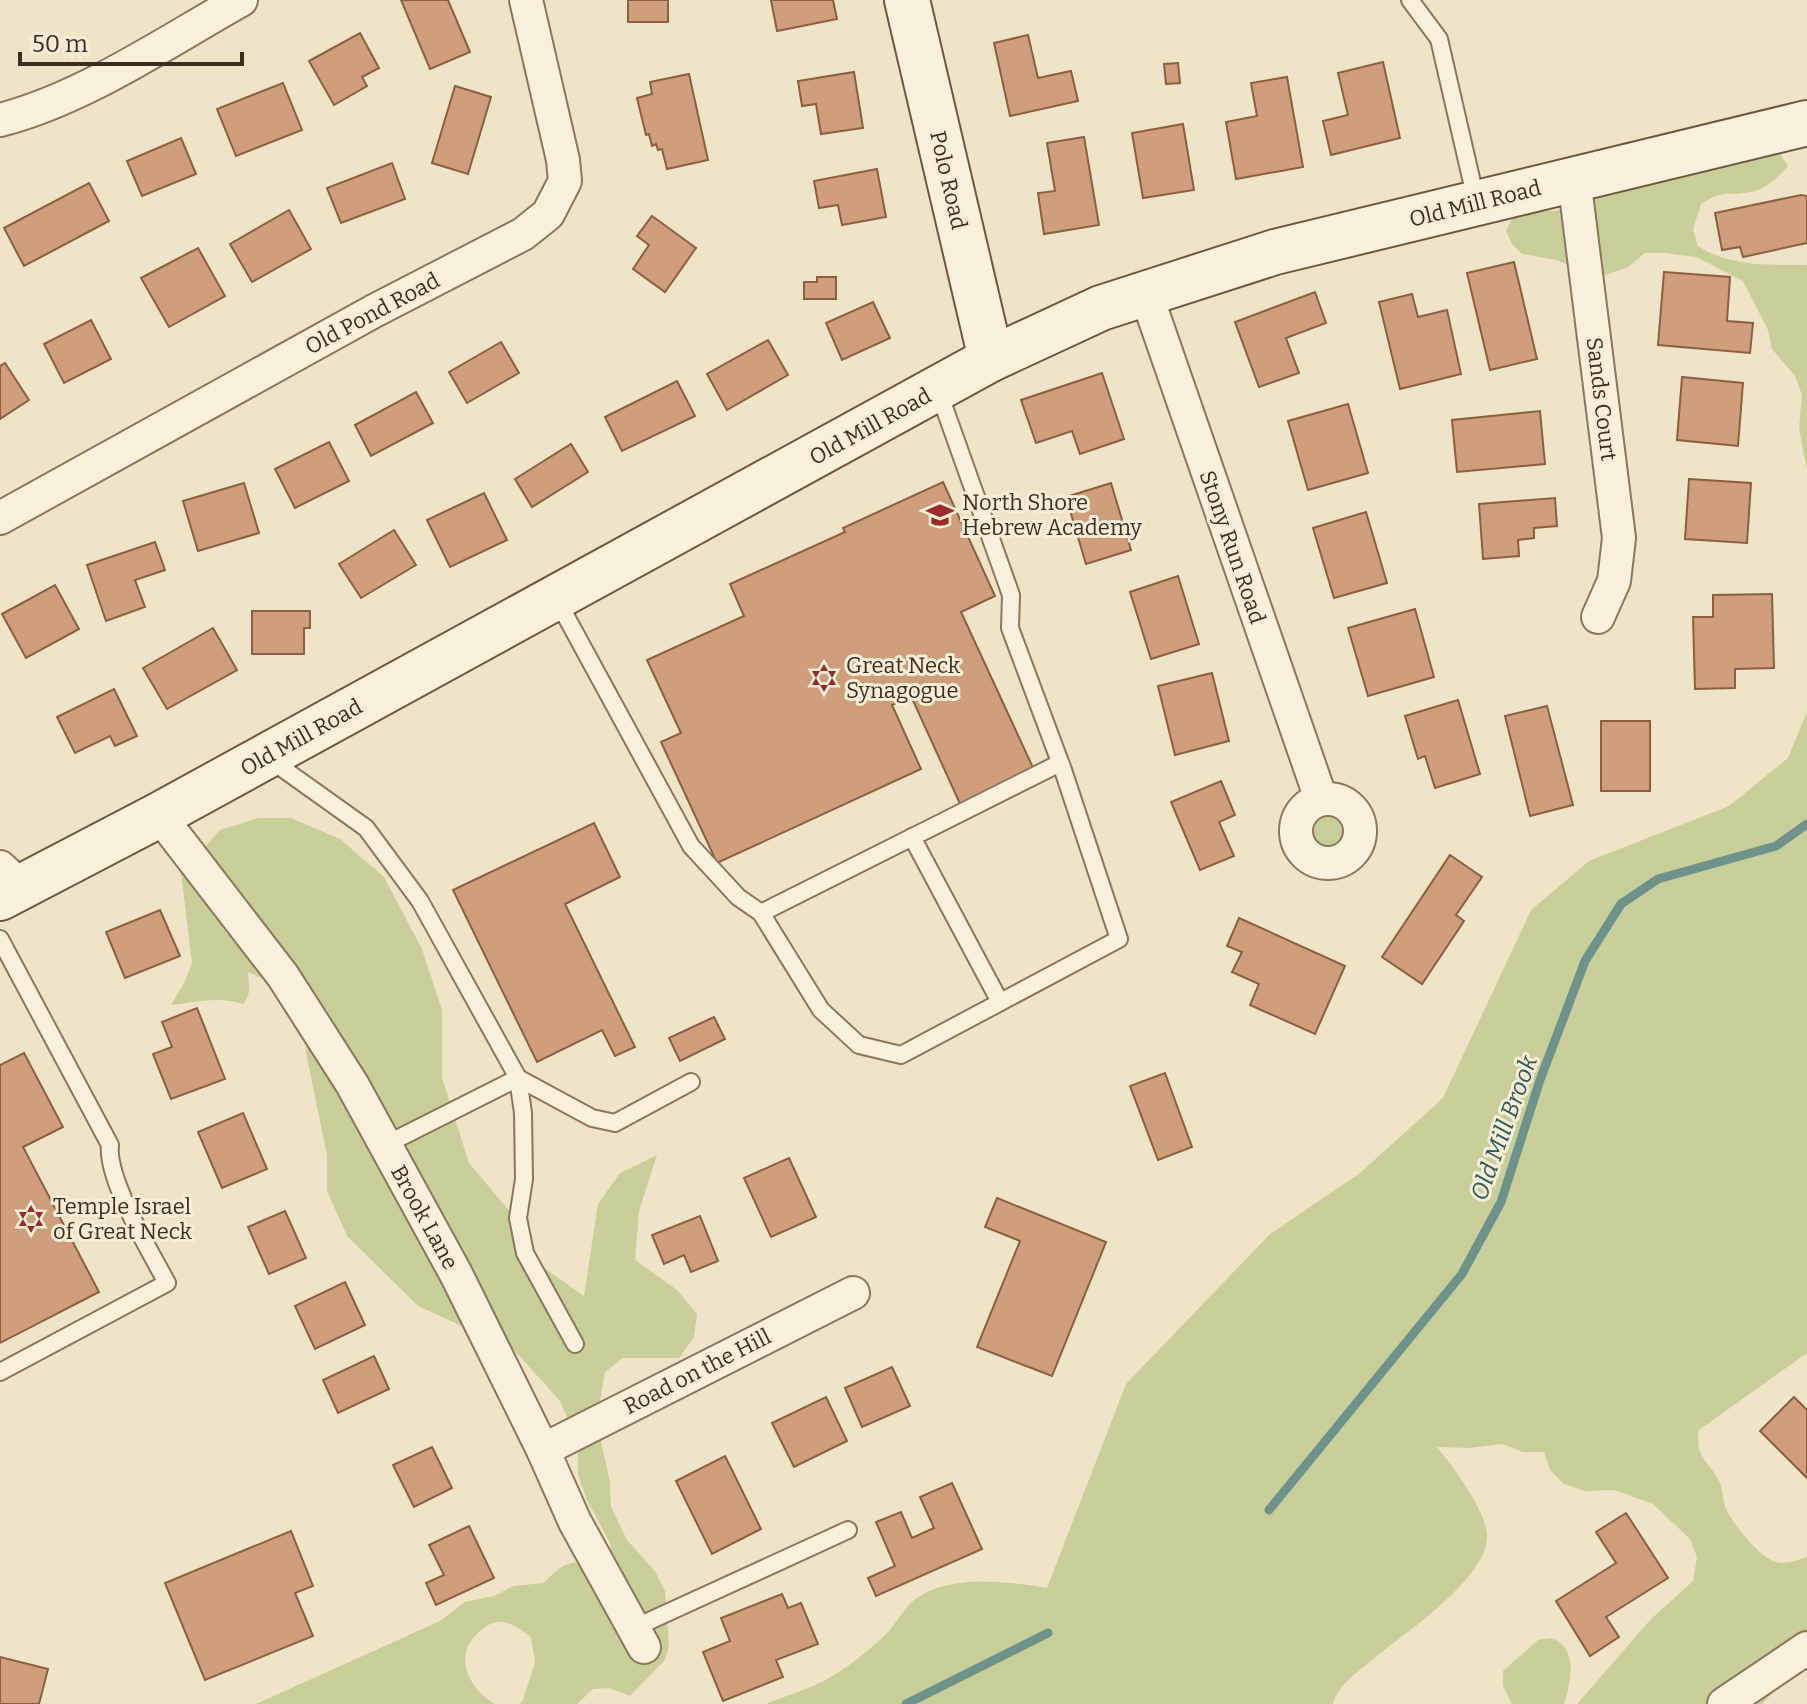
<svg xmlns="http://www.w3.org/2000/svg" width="1807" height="1704" font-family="Bitter,serif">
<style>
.green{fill:#c9cf9b}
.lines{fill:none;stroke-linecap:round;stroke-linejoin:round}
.stream{stroke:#6f938a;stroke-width:9}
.building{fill:#cf9f7d;stroke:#8d5f41;stroke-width:2}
.lane-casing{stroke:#8d765c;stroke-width:20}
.street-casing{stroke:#8d765c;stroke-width:36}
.secondary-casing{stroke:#6f573f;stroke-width:48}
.lane{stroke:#faf1dc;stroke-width:16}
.street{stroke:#faf1dc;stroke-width:32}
.secondary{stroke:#faf1dc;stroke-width:44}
.labels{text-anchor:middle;stroke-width:6;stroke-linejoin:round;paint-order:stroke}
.street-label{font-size:22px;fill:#3d2e20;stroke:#f7eed8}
.poi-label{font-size:22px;fill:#3d2e20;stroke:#f7eed8;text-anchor:start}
.water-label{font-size:24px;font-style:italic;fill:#2f5d5a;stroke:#f7eed8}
</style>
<rect width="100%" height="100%" fill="#f0e4c8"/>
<g class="green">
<path d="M 1771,151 L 1780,154 L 1788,166 C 1778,177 1765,190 1750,192 C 1725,197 1727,188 1701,204 L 1693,229 L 1698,246 C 1733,268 1767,264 1807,265 L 1807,471 L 1799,428 L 1802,395 L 1795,376 L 1772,349 L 1768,330 L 1743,281 L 1696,257 L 1664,253 L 1645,253 L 1628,267 L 1600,277 L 1556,260 L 1522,254 L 1512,244 L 1506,231 L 1512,219 L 1526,210 L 1556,211 L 1581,198 Z"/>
<path d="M 1807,712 L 1807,1353 L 1699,1430 C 1695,1457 1707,1459 1718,1479 C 1724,1489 1722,1499 1726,1509 C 1732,1523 1758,1554 1771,1560 C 1783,1566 1795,1561 1807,1557 L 1807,1659 L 1797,1664 L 1765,1701 L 1762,1704 L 1577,1704 L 1651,1619 L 1693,1581 L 1697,1557 L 1690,1539 L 1653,1504 L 1614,1490 L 1585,1491 L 1564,1484 L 1550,1470 L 1544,1452 L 1523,1452 L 1502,1444 L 1469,1448 L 1437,1447 C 1453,1467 1486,1509 1487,1536 C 1488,1578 1404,1634 1373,1659 C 1359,1671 1338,1685 1333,1704 L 766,1704 C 785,1696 806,1690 824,1681 C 844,1670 866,1653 883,1637 C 896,1626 905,1604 920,1596 C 955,1574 1009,1582 1047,1588 L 1126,1384 L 1269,1235 L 1360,1173 L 1443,1098 L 1531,910 L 1589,861 L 1729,806 L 1788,758 Z"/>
<circle cx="1328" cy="831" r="26"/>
<path d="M 258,818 L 291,818 L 340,839 L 384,877 L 422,949 L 442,1010 L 442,1078 L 469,1163 L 516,1219 L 537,1263 L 584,1296 L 598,1204 L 620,1173 L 657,1155 L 639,1211 L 635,1260 L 677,1290 L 697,1314 L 694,1337 L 679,1358 L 623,1358 L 605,1372 L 600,1402 L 599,1433 L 610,1482 L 611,1507 L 627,1540 L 655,1571 L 665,1591 L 669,1645 L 665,1660 L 630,1696 L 609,1688 L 593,1689 L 577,1704 L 519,1704 L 523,1700 L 535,1662 L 531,1637 C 523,1631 514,1624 503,1622 C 493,1621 488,1625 480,1631 C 452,1655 468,1688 495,1704 L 256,1704 L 440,1621 L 465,1602 L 494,1596 L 513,1586 L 544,1583 C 569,1555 581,1559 614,1573 L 610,1543 L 587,1500 L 578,1475 L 578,1442 L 560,1401 L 514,1350 L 418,1306 L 347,1236 L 327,1191 L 327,1155 L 306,1053 L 308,1024 L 318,996 L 278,986 L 248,972 C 249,985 252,993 243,1004 C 219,996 196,1002 171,1005 L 184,983 L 192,963 L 181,873 L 220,830 Z"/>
<path d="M 1550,1638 C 1579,1646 1571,1682 1564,1704 L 1512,1704 L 1503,1686 L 1503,1671 L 1538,1640 Z"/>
</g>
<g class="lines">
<g class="stream">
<polyline points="1269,1510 1462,1274 1501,1202 1540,1080 1585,961 1621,904 1658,879 1776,846 1807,824"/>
<polyline points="906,1704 1048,1633"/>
</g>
</g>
<g class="building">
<polygon points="401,0 448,0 470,52 430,69"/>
<rect x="628" y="0" width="40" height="22"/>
<polygon points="771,0 833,0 837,19 777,31"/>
<polygon points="360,33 379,68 362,77 367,86 334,105 309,61"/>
<polygon points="1028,35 1038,78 1071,71 1078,101 1010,116 994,43"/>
<polygon points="1383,62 1400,138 1331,155 1323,121 1348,115 1338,73"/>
<polygon points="1178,63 1180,83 1166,84 1164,64"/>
<polygon points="854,72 863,128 821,134 816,104 802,106 798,81"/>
<polygon points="689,74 708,160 667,169 662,149 658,150 656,144 652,146 649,134 646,135 637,98 652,94 650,82"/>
<polygon points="1287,77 1303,167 1236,179 1226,122 1257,116 1251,83"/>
<polygon points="283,83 302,130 236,156 217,109"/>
<polygon points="455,86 491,97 468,174 432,163"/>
<polygon points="1183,124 1194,190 1143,198 1132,133"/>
<polygon points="1084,137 1099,225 1044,234 1038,193 1055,191 1047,143"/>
<polygon points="181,138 196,174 142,196 127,161"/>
<polygon points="392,163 405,199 341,223 327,188"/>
<polygon points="877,169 886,217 842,225 838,205 819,208 814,181"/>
<polygon points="89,183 109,221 24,266 4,228"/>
<polygon points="1801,195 1807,196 1807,243 1743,257 1740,247 1722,250 1715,213"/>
<polygon points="289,210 311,249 252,282 230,244"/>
<polygon points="652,216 696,248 665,292 633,269 649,245 637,236"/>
<polygon points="198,248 225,296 169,327 141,278"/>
<polygon points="1514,262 1537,359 1490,370 1467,273"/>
<polygon points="1664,272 1730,277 1727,321 1753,323 1750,353 1658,345"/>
<polygon points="817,277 836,277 836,299 804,299 804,282 817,282"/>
<polygon points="1315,292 1326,323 1286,338 1299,373 1259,387 1235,322"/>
<polygon points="1412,294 1418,317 1447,310 1461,374 1400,389 1379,302"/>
<polygon points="873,302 890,338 842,360 826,323"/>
<polygon points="91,320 111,359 64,383 44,344"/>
<polygon points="768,340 788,375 727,410 707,374"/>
<polygon points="501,342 519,373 467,403 449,372"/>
<polygon points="5,363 29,400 0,419 0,366"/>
<polygon points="1102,373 1124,439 1080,454 1072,431 1036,443 1021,400"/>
<polygon points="1682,377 1743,383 1738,446 1677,440"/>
<polygon points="677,381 695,416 622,451 605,417"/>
<polygon points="416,392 433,423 371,456 355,425"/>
<polygon points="1348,404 1368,473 1308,490 1288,421"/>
<polygon points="1540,411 1545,464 1457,472 1452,420"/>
<polygon points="329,442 349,481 295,508 275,469"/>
<polygon points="571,444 588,472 532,507 515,479"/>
<polygon points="1689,479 1751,483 1747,543 1685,539"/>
<polygon points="943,482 995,596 961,612 1035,772 961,806 911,696 892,705 921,769 717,863 661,742 681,733 647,660 744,616 730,584 845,532 843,528"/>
<polygon points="244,483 259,533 198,551 183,501"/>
<polygon points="1111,483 1131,550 1086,564 1066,497"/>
<polygon points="484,493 507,540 450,567 427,520"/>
<polygon points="1555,498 1557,526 1534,528 1534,538 1518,540 1519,556 1483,559 1479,504"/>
<polygon points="1366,512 1387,583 1334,598 1313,528"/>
<polygon points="394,530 416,565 361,598 339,564"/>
<polygon points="155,542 165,570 135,580 145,607 106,621 87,565"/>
<polygon points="1178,576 1199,644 1151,659 1130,592"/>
<polygon points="55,585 79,629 26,658 2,614"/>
<polygon points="1772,594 1774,668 1735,669 1735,688 1695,689 1693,617 1713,617 1713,595"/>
<polygon points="1415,609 1434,677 1368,696 1348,628"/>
<polygon points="252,611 310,611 310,628 304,628 304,654 252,654"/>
<polygon points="213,628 237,670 167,709 143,668"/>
<polygon points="1212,673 1229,741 1175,755 1158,686"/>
<polygon points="114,689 137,736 115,746 110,736 75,753 57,717"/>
<polygon points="1458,700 1480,774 1435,788 1425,756 1418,759 1405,716"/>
<polygon points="1547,706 1573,805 1530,816 1505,716"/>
<rect x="1601" y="721" width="49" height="70"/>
<polygon points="1221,781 1235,815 1219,822 1234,856 1200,870 1171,802"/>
<polygon points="594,823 620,877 565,904 635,1047 615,1056 602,1030 537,1062 453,890"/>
<polygon points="1450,855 1482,877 1456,915 1464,921 1422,984 1382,957"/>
<polygon points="160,910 180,956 125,978 106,932"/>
<polygon points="1239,918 1345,966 1315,1034 1250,1005 1259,984 1232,972 1242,952 1227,946"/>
<polygon points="197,1008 225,1079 171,1099 153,1054 172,1047 162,1022"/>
<polygon points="714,1017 725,1039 680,1061 669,1038"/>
<polygon points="24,1053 63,1127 23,1147 99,1292 0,1343 0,1065"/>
<polygon points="1165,1073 1192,1147 1158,1160 1130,1086"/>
<polygon points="243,1113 267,1169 222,1188 198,1132"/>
<polygon points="789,1158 816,1217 771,1237 744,1178"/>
<polygon points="997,1198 1106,1242 1052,1376 977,1347 1020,1241 985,1227"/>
<polygon points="285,1211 306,1258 269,1274 248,1227"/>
<polygon points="700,1216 718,1261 691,1272 684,1255 664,1264 652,1235"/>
<polygon points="345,1282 365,1325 315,1349 295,1306"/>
<polygon points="374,1356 389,1389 338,1413 323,1380"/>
<polygon points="892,1367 910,1406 862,1427 845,1388"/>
<polygon points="826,1397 847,1441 794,1467 772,1423"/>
<polygon points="1794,1397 1807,1410 1807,1478 1760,1431"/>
<polygon points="432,1447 452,1488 414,1507 393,1465"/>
<polygon points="725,1456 761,1529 712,1554 676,1481"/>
<polygon points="952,1483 982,1549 876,1596 868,1578 895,1566 876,1522 901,1512 912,1538 934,1528 920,1497"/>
<polygon points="1626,1513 1668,1578 1606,1617 1619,1637 1590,1656 1556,1601 1616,1563 1596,1532"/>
<polygon points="469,1526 494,1578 436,1605 426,1583 444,1575 429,1545"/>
<polygon points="291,1531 313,1586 295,1593 313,1636 205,1680 165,1583"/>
<polygon points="782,1594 788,1608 801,1603 818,1644 776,1660 783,1677 723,1701 703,1652 730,1641 721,1618"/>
<polygon points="0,1657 48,1669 39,1704 0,1704"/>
</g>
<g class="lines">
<g class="lane-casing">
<g id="lane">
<polyline points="1410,0 1439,39 1476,200"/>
<polyline points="557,600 691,846 738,897 761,913 821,1010 859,1045 901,1055 1119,939 1063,770 1010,628 1011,595 938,390"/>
<polyline points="268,758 366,828 420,901 518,1078 385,1145"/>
<polyline points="912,837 1000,1002"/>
<polyline points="761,913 1060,763"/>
<path d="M 0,939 L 110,1145 C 106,1179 150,1251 167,1283 L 0,1372"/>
<polyline points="518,1078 523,1113 524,1179 518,1218 525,1253 575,1344"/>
<polyline points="518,1078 592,1118 615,1123 691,1082"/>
<polyline points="634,1628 848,1530"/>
</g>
</g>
<g class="street-casing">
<g id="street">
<path d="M 0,120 C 83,99 166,42 241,0"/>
<polyline points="1574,178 1619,538 1614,581 1598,617"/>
<polyline points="1146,294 1321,799"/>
<polyline points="0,518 374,311 523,234 548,214 565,181 563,160 526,0"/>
<circle cx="1328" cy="831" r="32"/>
<polyline points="159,815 283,976 352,1084 456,1274 543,1450 575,1522 644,1647"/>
<polyline points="0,867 22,887"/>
<polyline points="543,1450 853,1293"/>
<polyline points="1724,1704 1807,1648"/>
</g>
</g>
<g class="secondary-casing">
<g id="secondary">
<polyline points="907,0 991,359"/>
<polyline points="0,898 159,815 991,359 1101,308 1275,252 1807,123"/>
</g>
</g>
<use href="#lane" class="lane"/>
<use href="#street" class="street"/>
<use href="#secondary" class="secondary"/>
</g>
<defs>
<g id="school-bare" transform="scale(2.16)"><path d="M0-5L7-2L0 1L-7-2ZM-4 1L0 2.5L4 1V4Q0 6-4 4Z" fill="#9e2a2b" stroke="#f7eed8" stroke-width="2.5" paint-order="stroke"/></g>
<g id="synagogue-bare" transform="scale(2.16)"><path d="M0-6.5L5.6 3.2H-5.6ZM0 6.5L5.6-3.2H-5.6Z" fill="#9e2a2b" stroke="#f7eed8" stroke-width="2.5" paint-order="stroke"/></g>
</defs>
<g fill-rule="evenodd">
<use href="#school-bare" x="940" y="515"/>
<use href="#synagogue-bare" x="824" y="678"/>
<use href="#synagogue-bare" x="31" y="1219"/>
</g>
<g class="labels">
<g class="street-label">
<text transform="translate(949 180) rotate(77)" y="8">Polo Road</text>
<text transform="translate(1475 203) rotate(-14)" y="8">Old Mill Road</text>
<text transform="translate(372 313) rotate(-28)" y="8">Old Pond Road</text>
<text transform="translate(1602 399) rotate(83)" y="8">Sands Court</text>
<text transform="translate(870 426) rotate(-29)" y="8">Old Mill Road</text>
<text transform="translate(1233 547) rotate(71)" y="8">Stony Run Road</text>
<text transform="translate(301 737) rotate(-29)" y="8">Old Mill Road</text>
<text transform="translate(425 1217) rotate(61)" y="8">Brook Lane</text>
<text transform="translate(697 1371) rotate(-27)" y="8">Road on the Hill</text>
</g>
<g class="poi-label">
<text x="962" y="510">North Shore<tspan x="962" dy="25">Hebrew Academy</tspan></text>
<text x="846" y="673">Great Neck<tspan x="846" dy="25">Synagogue</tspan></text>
<text x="53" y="1214">Temple Israel<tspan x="53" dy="25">of Great Neck</tspan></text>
</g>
<g class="water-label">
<text transform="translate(1504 1128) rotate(-70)" y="8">Old Mill Brook</text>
</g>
</g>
<path d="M20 52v12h222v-12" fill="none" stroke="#3d2e20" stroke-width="4"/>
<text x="32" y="52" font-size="24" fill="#3d2e20" stroke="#f7eed8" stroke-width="6" paint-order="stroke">50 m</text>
</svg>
